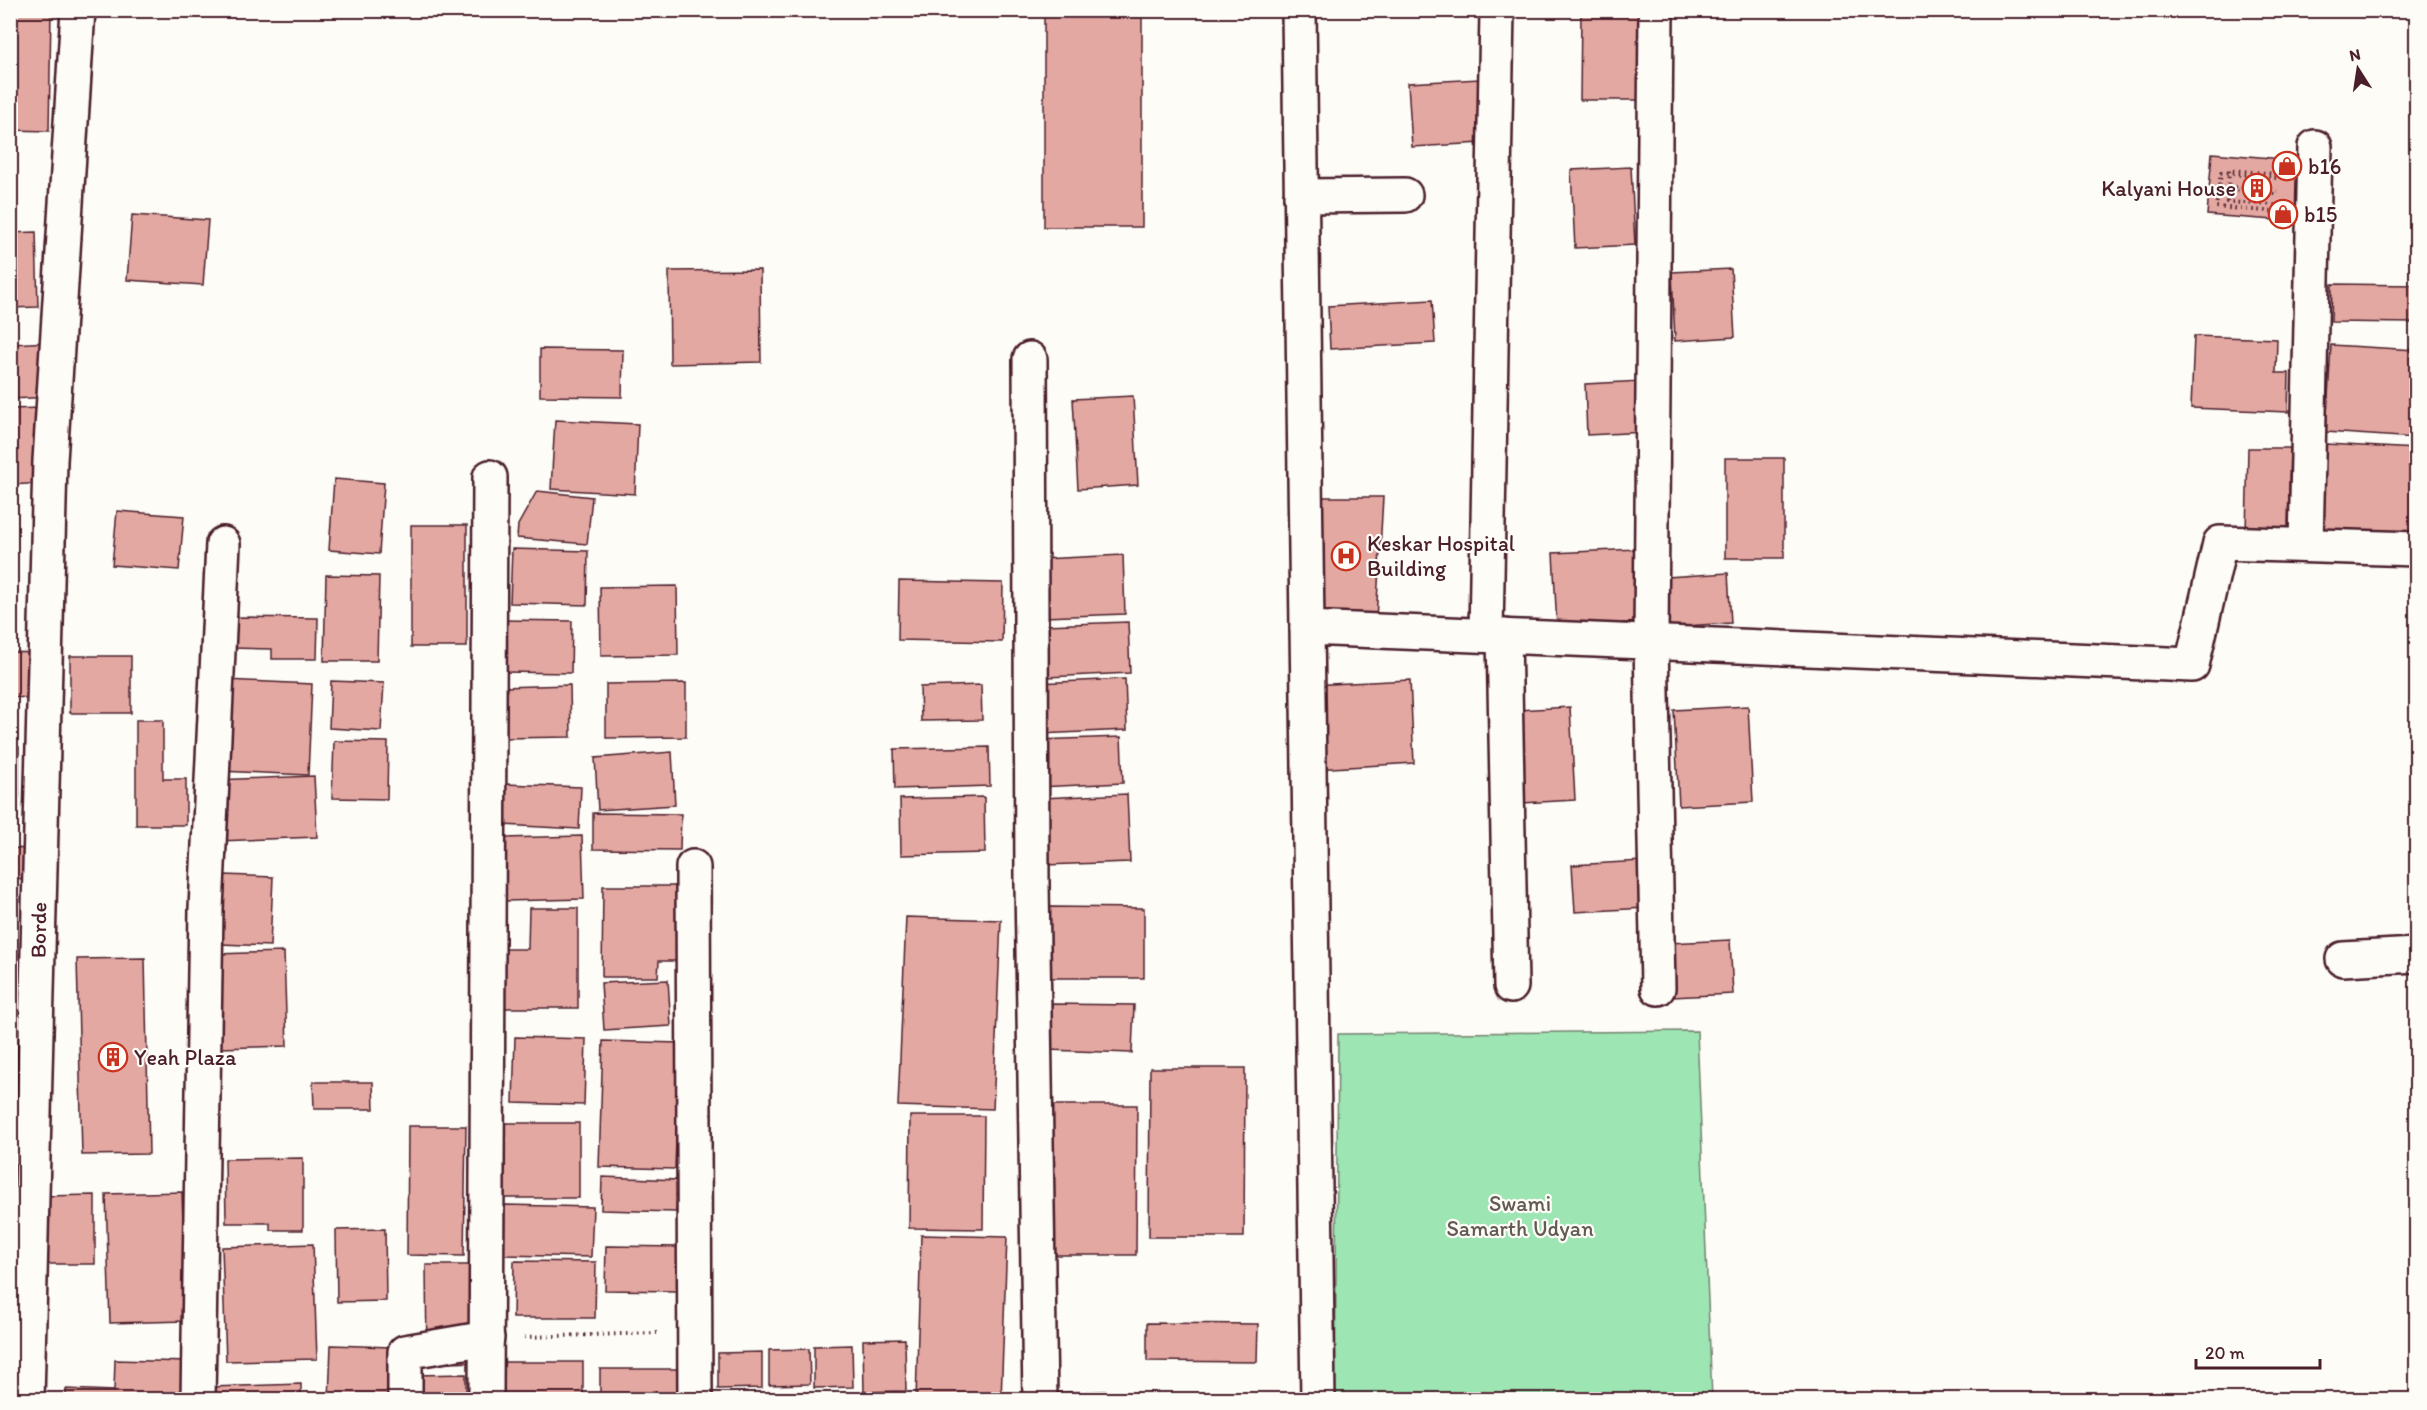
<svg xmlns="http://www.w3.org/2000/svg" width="2427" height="1410" font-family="Itim,sans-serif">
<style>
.green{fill:#9de5b3;stroke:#74826f;stroke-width:1.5}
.building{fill:#e3a8a1;stroke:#4a1f2b;stroke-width:1.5}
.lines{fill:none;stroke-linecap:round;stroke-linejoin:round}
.minor-casing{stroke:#4a1f2b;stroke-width:38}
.path{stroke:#4a1f2b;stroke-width:4;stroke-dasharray:1.5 4.5;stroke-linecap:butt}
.minor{stroke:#fdfcf7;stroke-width:33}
.labels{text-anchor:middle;stroke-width:4.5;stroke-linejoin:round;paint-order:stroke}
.poi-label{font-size:22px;fill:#4a1f2b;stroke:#fdfcf7;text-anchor:start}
.street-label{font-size:22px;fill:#4a1f2b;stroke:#fdfcf7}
.park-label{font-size:22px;fill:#635a54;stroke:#fdfcf7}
</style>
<rect width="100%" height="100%" fill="#fdfcf7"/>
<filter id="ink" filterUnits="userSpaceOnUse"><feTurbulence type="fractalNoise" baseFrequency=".0167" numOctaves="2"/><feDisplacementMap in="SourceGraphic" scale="12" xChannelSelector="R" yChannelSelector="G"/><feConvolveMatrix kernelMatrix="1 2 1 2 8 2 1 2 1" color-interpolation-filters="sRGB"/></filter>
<g filter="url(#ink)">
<polygon class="green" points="1697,1031 1712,1399 1335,1399 1338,1034"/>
<g class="building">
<polygon points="10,10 51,10 49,131 10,130"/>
<rect x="1044" y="10" width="98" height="217"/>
<polygon points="1581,10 1649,10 1648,100 1580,100"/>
<polygon points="1480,79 1482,143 1412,147 1408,83"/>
<polygon points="2212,153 2306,161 2301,222 2207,215"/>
<polygon points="1631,167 1635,245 1575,248 1571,170"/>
<polygon points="132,215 208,220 203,285 127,280"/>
<polygon points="36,232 38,307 10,308 10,233"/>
<polygon points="1731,269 1735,337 1675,341 1672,272"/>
<polygon points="760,270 761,362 670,364 669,271"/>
<polygon points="2332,284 2416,285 2416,323 2331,322"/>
<polygon points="1432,300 1435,343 1330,349 1328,306"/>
<polygon points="2194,336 2277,339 2276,373 2289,373 2288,412 2191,408"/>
<polygon points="50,342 52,397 10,399 10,344"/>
<polygon points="2331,345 2416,350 2416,438 2326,432"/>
<polygon points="540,349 623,350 622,397 540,396"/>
<polygon points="1643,381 1646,432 1587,435 1585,384"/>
<polygon points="1133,396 1138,485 1078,489 1073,399"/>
<polygon points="41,408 44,483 10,485 10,409"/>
<polygon points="555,420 638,424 635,494 551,489"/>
<polygon points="2326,444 2416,449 2413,536 2320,530"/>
<polygon points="2248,448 2290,448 2288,533 2246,533"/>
<rect x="1725" y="458" width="59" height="100"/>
<polygon points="334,479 384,483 379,554 329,550"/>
<polygon points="537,491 592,497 587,544 517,538 518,525"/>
<polygon points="1316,497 1383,497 1376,620 1307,615"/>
<polygon points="117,511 184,516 179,570 112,565"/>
<rect x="411" y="525" width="56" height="122"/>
<polygon points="512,549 588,551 587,605 510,603"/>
<polygon points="1637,549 1640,622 1557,627 1553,553"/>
<polygon points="1123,555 1125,614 1044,617 1042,559"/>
<polygon points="1728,573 1731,623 1669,627 1667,577"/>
<polygon points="326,575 379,576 377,661 324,661"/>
<polygon points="899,581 1003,583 1002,642 898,640"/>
<polygon points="677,586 678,655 601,656 600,587"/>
<polygon points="230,617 318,618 317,659 272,659 272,649 230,648"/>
<polygon points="498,620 572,621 571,673 498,672"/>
<polygon points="1128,622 1130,673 1047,677 1045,625"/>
<polygon points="10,652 35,653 33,698 10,697"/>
<rect x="70" y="656" width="61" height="57"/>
<polygon points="1125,679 1127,730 1039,734 1037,683"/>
<polygon points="225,680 312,684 308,775 220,771"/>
<polygon points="1410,680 1414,763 1315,769 1310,685"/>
<polygon points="331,681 384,683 381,731 329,728"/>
<polygon points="686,683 686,737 606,738 606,684"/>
<polygon points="570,685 571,737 501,738 499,687"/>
<polygon points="981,685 982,720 921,721 920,687"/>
<polygon points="1748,706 1753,802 1679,806 1674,710"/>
<polygon points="1570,707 1575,800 1522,803 1517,710"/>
<polygon points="136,720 163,720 163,779 186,779 186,825 136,825"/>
<polygon points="1121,737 1123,783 1038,787 1037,740"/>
<polygon points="334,741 388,742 387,799 332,798"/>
<rect x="10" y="747" width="9" height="50"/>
<polygon points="989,747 990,786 895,789 894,749"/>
<polygon points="672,752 675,805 598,810 595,758"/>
<polygon points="314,776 317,837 219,841 216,780"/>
<polygon points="505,784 581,787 579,829 503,825"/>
<polygon points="1127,794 1130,862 1044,865 1042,798"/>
<polygon points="984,797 985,853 901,855 900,799"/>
<polygon points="593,813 681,814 680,850 593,849"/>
<polygon points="582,836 584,899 505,901 504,838"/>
<polygon points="10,848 30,849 28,879 10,878"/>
<polygon points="1642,861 1645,908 1575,912 1572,865"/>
<polygon points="224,875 273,877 270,946 221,944"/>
<polygon points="10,881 13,881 12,948 10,948"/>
<polygon points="603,886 678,886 678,961 659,961 658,977 602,977"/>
<polygon points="1049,907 1144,908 1144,978 1048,978"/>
<polygon points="529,908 578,908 578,1008 503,1008 503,949 528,949"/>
<polygon points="906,917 1001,920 993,1109 898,1106"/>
<polygon points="1730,940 1733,994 1672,997 1669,943"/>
<polygon points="284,952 287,1046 219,1048 216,954"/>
<rect x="10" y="955" width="20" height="54"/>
<polygon points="145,958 149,1154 82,1155 77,959"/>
<polygon points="668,980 671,1026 604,1030 601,983"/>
<polygon points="1050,1004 1134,1005 1132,1053 1048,1050"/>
<polygon points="10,1024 18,1024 15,1105 10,1105"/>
<polygon points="515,1037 586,1039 584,1105 513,1103"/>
<polygon points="603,1041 679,1043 675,1169 599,1167"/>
<polygon points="1150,1068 1245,1068 1244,1237 1149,1237"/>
<polygon points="313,1082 373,1082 374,1109 314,1109"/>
<polygon points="1045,1105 1137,1105 1136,1255 1044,1255"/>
<polygon points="10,1115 20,1115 15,1198 10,1198"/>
<polygon points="910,1116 984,1116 983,1229 909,1228"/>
<polygon points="503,1123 579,1123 579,1198 502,1198"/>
<polygon points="408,1126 466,1126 464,1256 407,1255"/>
<polygon points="303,1158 303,1230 270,1230 270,1223 226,1223 225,1159"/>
<polygon points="602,1177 678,1180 676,1212 601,1210"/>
<polygon points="182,1192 186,1321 110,1323 106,1194"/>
<polygon points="95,1195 95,1264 43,1264 43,1196"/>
<polygon points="505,1205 593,1207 591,1257 504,1255"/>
<polygon points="385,1229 386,1301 337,1302 336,1230"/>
<polygon points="921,1235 1007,1237 1001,1400 916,1400"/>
<polygon points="313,1244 317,1359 226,1361 222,1247"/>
<polygon points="606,1246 680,1247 678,1291 605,1290"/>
<polygon points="514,1261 596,1262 595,1318 513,1318"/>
<polygon points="426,1265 472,1265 474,1362 427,1364"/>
<polygon points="1147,1323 1258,1324 1257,1362 1147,1361"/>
<polygon points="905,1339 906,1391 864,1392 863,1340"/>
<polygon points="331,1345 391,1347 389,1400 329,1400"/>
<polygon points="852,1345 853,1387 814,1388 814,1346"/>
<polygon points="809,1349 810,1384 769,1385 769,1350"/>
<polygon points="762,1352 762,1388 718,1389 718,1353"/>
<polygon points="115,1360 188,1362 187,1400 66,1400 66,1389 114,1391"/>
<rect x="504" y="1362" width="79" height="38"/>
<rect x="600" y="1369" width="91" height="31"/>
<polygon points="466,1374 466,1400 415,1400 415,1375"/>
<polygon points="301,1384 301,1400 211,1400 211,1387"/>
<polygon points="1105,1391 1105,1400 1051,1400 1050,1393"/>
</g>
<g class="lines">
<g class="minor-casing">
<g id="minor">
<polyline points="1299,10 1307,628 2192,665 2220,543 2416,549"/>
<polyline points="1656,10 1651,642 1658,988"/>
<polyline points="1301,196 1405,195"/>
<polyline points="1030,359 1032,884 1040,1400"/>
<polyline points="2306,545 2315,147"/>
<polyline points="1307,628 1318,1400"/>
<polyline points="1486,635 1497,10"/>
<polyline points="1504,636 1511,986"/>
<polyline points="693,867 695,1400"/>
<polyline points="2343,959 2416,955"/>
<polyline points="27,1400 50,461 78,10"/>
<polyline points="198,1400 206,909 223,544"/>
<polyline points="405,1400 405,1352 487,1338"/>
<polyline points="486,1400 490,477"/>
</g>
</g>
<g class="path">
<polyline points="2276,178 2221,173 2216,207 2277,212"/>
<polyline points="2229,186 2277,191"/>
<polyline points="2219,189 2275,194"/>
<polyline points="2275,205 2227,202 2229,170 2277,174"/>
<polyline points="524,1337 657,1333"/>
</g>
<use href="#minor" class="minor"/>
</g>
</g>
<defs>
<g id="shop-ring" transform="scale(1.5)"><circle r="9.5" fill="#fdfcf7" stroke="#c8321e" stroke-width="1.5"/><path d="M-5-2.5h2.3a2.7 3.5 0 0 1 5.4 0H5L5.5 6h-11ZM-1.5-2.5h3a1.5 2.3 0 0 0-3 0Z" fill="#c8321e"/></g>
<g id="building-ring" transform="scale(1.5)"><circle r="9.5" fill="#fdfcf7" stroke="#c8321e" stroke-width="1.5"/><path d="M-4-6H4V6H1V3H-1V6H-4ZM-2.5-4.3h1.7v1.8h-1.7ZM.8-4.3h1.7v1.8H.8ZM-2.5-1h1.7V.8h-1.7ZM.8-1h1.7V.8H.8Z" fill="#c8321e"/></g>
<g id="hospital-ring" transform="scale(1.5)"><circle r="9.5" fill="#fdfcf7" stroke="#c8321e" stroke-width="1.5"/><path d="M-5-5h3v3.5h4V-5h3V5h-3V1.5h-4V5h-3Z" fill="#c8321e"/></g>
</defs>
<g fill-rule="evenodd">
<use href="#shop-ring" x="2287" y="166"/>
<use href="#building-ring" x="2257" y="188"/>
<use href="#shop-ring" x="2283" y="214"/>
<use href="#hospital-ring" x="1346" y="556"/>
<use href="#building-ring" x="113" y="1057"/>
</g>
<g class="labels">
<g class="poi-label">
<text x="2308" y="174">b16</text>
<text x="2236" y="196" text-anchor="end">Kalyani House</text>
<text x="2304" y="222">b15</text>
<text x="1367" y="551">Keskar Hospital<tspan x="1367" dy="25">Building</tspan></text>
<text x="134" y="1065">Yeah Plaza</text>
</g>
<g class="street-label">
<text transform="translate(38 930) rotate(-89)" y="8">Borde</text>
</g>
<g class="park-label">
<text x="1520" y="1211">Swami<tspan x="1520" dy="25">Samarth Udyan</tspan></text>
</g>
</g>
<rect width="2427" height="1410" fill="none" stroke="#fdfcf7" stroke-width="36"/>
<rect x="18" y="18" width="2391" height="1374" fill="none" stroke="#4a1f2b" stroke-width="2" filter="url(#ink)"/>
<g transform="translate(2358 69) rotate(348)" stroke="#fdfcf7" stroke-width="4.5" paint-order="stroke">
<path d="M0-4.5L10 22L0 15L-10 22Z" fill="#4a1f2b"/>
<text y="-9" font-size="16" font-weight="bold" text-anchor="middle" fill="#4a1f2b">N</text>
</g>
<path d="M2196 1359v9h124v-9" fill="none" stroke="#4a1f2b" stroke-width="3"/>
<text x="2205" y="1359" font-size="18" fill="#4a1f2b" stroke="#fdfcf7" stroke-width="4.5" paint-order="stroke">20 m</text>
</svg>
